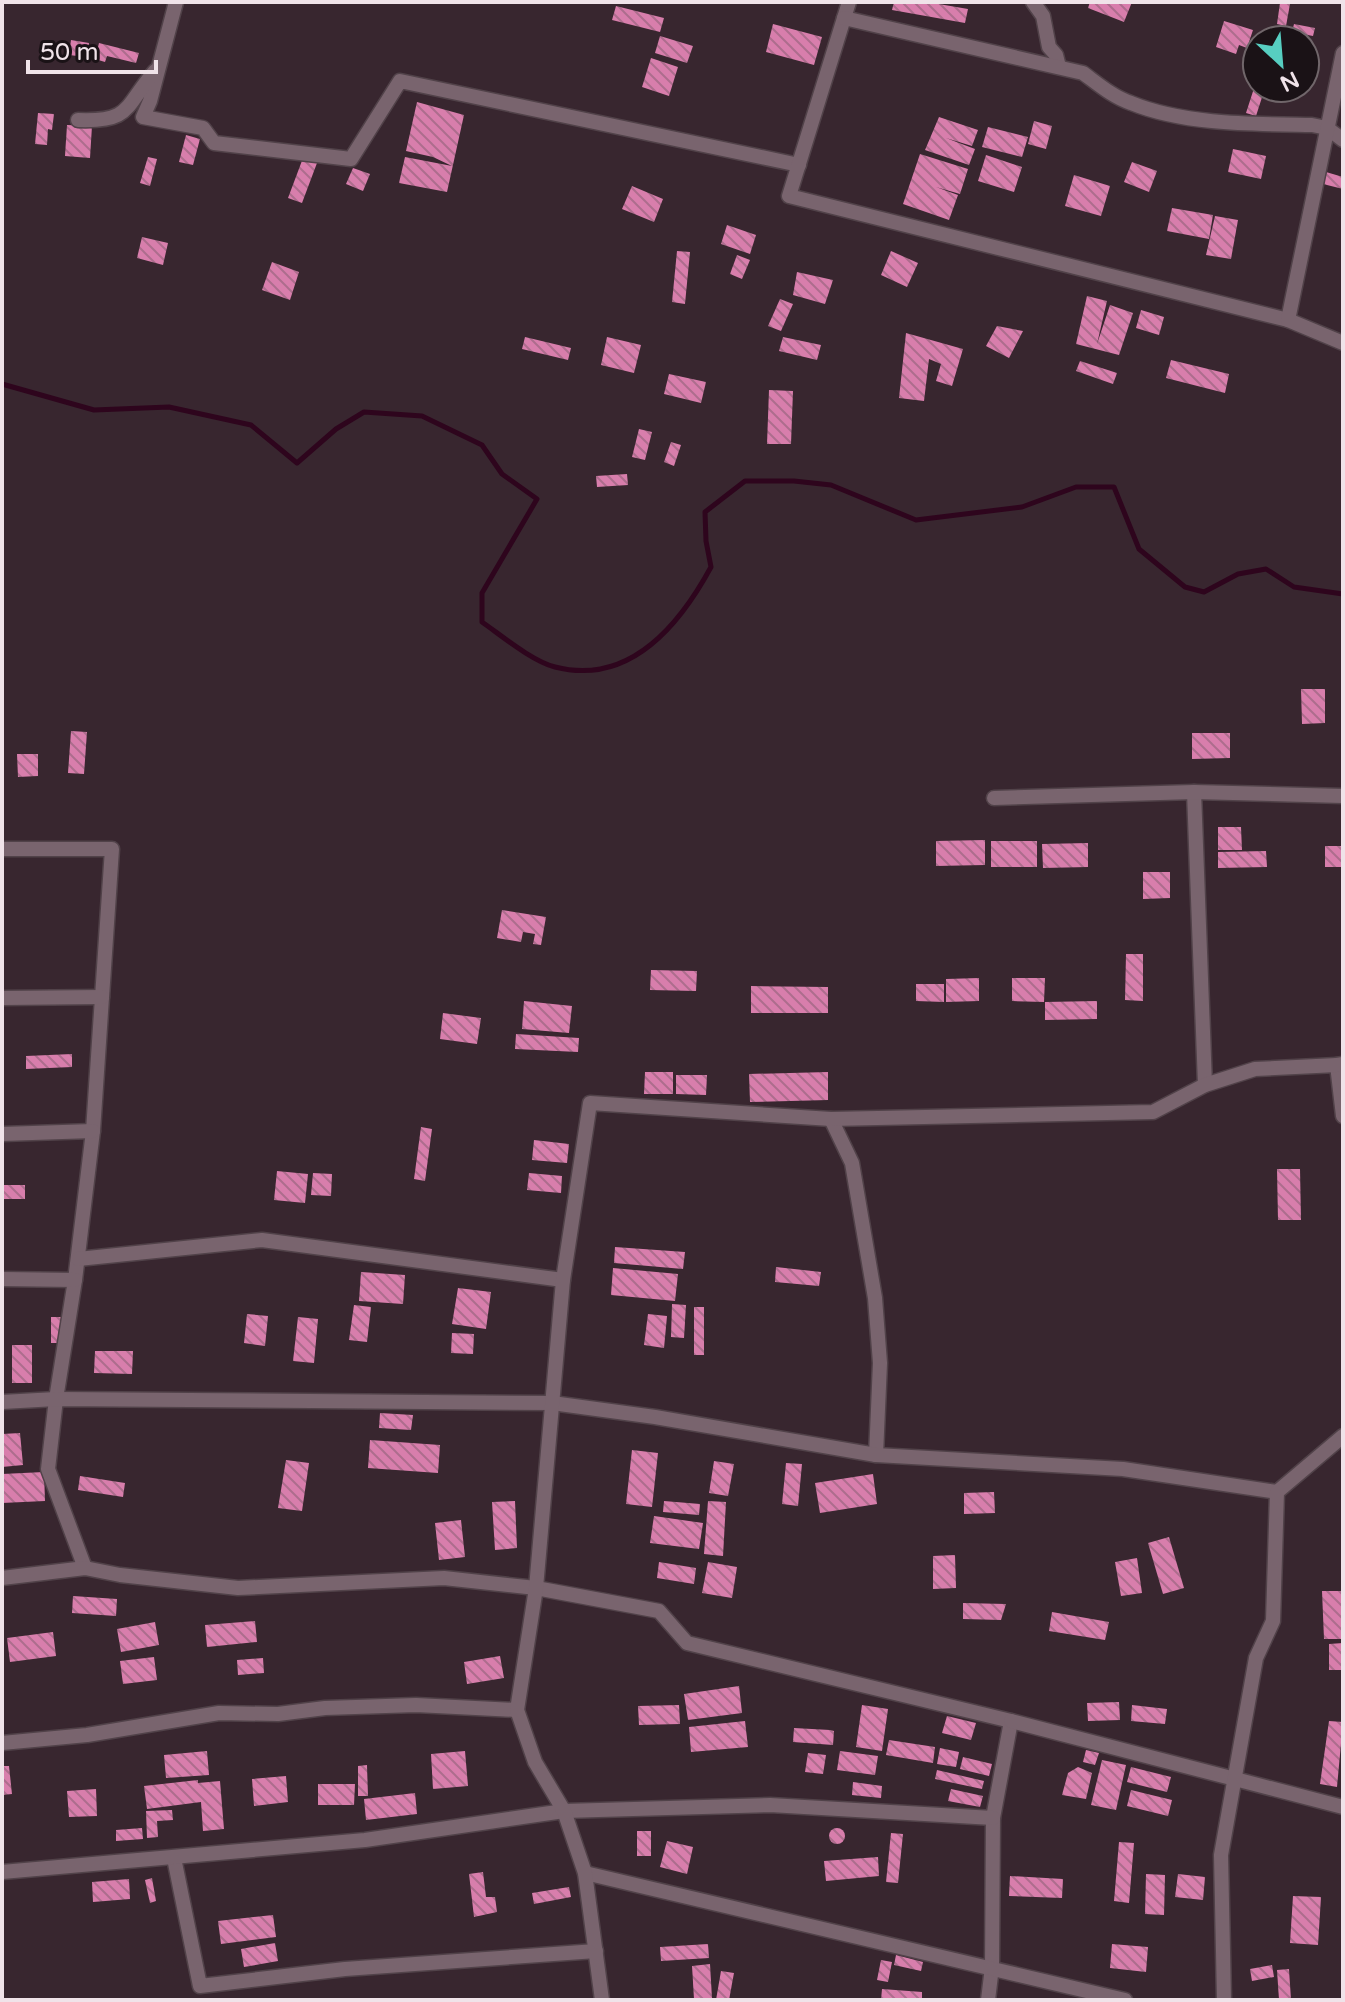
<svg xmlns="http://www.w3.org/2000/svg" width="1345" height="2002" font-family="'Varela Round',sans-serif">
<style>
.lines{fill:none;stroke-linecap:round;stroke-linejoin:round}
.stream{stroke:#2e051d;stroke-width:5}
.building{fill:url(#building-back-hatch)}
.minor-casing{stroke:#514249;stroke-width:17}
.minor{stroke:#79646e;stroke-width:14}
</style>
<defs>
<pattern id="building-back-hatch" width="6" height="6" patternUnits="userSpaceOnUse" patternTransform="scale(2)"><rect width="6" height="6" fill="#d87eac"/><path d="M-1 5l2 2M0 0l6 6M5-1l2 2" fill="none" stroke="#ad6d8d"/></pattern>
</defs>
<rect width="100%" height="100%" fill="#38262f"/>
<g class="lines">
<path class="stream" d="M 2,384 L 94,410 L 169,407 L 251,425 L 297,463 L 336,429 L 364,412 L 422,416 L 482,445 L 502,474 L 537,499 L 482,593 L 482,622 C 502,636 532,661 555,667 C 629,686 679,626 711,567 L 706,541 L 705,512 L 745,481 L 794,481 L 831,485 L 916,520 L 1022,507 L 1076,487 L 1114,487 L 1139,549 L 1185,587 L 1204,592 L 1238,574 L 1266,569 L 1294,587 L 1343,594"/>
</g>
<g class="building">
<polygon points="894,2 927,2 968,9 965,23 892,10"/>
<polygon points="1090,2 1132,2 1124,22 1088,8"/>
<polygon points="1280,3 1290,4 1286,26 1277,24"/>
<polygon points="616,6 664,18 660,32 612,20"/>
<polygon points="1224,21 1253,30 1247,48 1239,45 1236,54 1216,47"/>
<polygon points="773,24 822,37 814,65 766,52"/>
<polygon points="1294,24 1315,28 1313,36 1292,32"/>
<polygon points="660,36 693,46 687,63 655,53"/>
<polygon points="71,40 89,43 86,57 69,55"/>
<polygon points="99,43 139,53 136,63 107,56 105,62 95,59"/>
<polygon points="651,58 678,67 669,96 642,87"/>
<polygon points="1256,82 1257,88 1265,88 1256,116 1246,113"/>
<polygon points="417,102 464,115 447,192 399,183 405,157 452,166 433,157 406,151"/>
<polygon points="38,113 54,114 52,130 48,129 47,145 35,144"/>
<polygon points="939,117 978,130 972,146 946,138 975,149 969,165 925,150"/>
<polygon points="1034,121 1052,126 1046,149 1028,144"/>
<polygon points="67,125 92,126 90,158 65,156"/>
<polygon points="988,127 1028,137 1022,157 982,147"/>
<polygon points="186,135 200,139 193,165 179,162"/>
<polygon points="1233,149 1266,156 1261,179 1228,172"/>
<polygon points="920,154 968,169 960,194 936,187 958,195 949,220 903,204"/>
<polygon points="986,155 1022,167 1014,192 978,181"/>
<polygon points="148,157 157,159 150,186 140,183"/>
<polygon points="303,158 317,163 302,203 288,198"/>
<polygon points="1132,162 1157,171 1149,192 1124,182"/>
<polygon points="353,168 370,174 363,191 346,184"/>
<polygon points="1326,172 1343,177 1343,189 1323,184"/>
<polygon points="1074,175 1110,186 1101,216 1065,206"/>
<polygon points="632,186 663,199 654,222 622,209"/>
<polygon points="1172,208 1213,215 1209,239 1167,231"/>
<polygon points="1215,216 1238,220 1231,259 1206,255"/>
<polygon points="727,225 756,235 750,254 721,244"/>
<polygon points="142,237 168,243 163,265 137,258"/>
<polygon points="677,251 690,252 685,304 672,302"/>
<polygon points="891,251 918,263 907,287 881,275"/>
<polygon points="737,255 750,260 742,279 730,274"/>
<polygon points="272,262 299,272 290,300 262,290"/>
<polygon points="797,272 833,280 825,304 793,295"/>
<polygon points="1087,296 1107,301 1097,344 1110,305 1133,313 1119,355 1076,344"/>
<polygon points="780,299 793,304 781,331 768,326"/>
<polygon points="1141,310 1164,317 1159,335 1136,328"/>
<polygon points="997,326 1023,331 1009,358 986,346"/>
<polygon points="906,333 963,349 952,386 936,381 941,364 929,359 924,401 899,398"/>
<polygon points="525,337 571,348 568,360 522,349"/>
<polygon points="607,337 641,345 634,373 601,365"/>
<polygon points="783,337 821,345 817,360 779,351"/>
<polygon points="1171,360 1229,374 1225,393 1166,378"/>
<polygon points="1080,361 1117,373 1113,384 1076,371"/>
<polygon points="669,374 706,382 701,403 664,394"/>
<polygon points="769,390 793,391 791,444 767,444"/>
<polygon points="639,429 652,432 645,460 632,457"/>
<polygon points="671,442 681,445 674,466 664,462"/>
<polygon points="627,474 628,485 597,487 596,476"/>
<polygon points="1301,689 1325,689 1325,723 1302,724"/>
<polygon points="71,731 87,732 84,774 68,773"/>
<polygon points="1192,733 1230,733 1230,758 1192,759"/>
<polygon points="17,754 38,754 38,776 18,777"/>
<polygon points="1218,827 1241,827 1242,850 1218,850"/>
<polygon points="985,840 985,865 936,866 936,841"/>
<rect x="991" y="841" width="46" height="26"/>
<polygon points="1088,843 1088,867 1043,868 1042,844"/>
<rect x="1325" y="846" width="18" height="21"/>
<polygon points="1266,851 1267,867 1218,868 1218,852"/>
<polygon points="1143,872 1170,872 1170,898 1143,899"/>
<polygon points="502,910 546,917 541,945 533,944 535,934 523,932 521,942 497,938"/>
<polygon points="1126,954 1143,954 1143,1001 1125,1000"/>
<polygon points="651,970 697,971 696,991 650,990"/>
<polygon points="979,978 979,1001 946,1002 946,979"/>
<polygon points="1012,978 1045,978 1044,1002 1012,1001"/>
<polygon points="916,984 944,984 944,1002 916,1001"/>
<polygon points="751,986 828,987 828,1013 751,1013"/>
<polygon points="524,1001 572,1006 569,1033 522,1029"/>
<polygon points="1097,1001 1097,1019 1045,1020 1045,1002"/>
<polygon points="443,1013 481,1018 477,1044 440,1039"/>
<polygon points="516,1034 579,1038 578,1052 515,1049"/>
<polygon points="72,1054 72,1067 26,1069 26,1056"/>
<polygon points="645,1072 673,1072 673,1094 644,1094"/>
<polygon points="828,1072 828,1100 750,1102 749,1074"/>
<polygon points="676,1075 707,1075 706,1095 676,1094"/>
<polygon points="421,1127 432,1129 425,1181 414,1179"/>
<polygon points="534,1140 569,1144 567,1163 532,1160"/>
<polygon points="1277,1169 1300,1169 1301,1220 1278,1220"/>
<polygon points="277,1171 308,1174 305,1203 274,1200"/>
<polygon points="313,1173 332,1174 331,1196 311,1195"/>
<polygon points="529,1173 562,1176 561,1193 527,1190"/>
<rect x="2" y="1185" width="23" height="14"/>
<polygon points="615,1247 685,1252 683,1269 614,1263"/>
<polygon points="776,1267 821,1272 819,1286 775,1282"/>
<polygon points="613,1268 678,1274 675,1301 611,1295"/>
<polygon points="361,1272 405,1275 403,1304 359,1301"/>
<polygon points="458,1288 491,1292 486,1329 452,1324"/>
<polygon points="672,1304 686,1305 684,1338 671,1337"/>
<polygon points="354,1305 371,1307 367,1342 349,1340"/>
<rect x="694" y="1307" width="10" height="48"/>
<polygon points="247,1314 268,1316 265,1346 244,1343"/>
<polygon points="648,1314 667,1316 664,1348 644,1345"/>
<rect x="51" y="1317" width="11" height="26"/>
<polygon points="298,1317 318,1319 314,1363 293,1361"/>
<polygon points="452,1333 474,1334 473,1354 451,1353"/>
<rect x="12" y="1345" width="20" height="38"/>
<polygon points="95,1351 133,1351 132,1374 94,1373"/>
<polygon points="380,1413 413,1415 411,1430 379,1428"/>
<polygon points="20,1433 23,1465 2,1467 2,1434"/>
<polygon points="370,1440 440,1445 438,1473 368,1468"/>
<polygon points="632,1450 658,1453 652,1507 626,1504"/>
<polygon points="286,1460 309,1463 302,1511 278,1508"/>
<polygon points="714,1461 734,1464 728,1496 709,1493"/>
<polygon points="786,1463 802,1464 798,1506 782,1504"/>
<polygon points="44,1472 45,1501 2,1503 2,1474"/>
<polygon points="873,1474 877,1504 820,1513 815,1483"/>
<polygon points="80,1476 125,1483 123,1497 78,1490"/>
<polygon points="994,1492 995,1513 964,1514 964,1493"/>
<polygon points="515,1501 517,1548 495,1550 492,1502"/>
<polygon points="664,1501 700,1504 699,1515 663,1512"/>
<polygon points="708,1501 726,1502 723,1556 704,1554"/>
<polygon points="654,1516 703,1523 699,1549 650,1543"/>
<polygon points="461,1520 465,1557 439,1560 435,1523"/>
<polygon points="1169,1537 1184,1588 1163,1594 1148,1543"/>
<polygon points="955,1555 956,1588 933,1589 933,1556"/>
<polygon points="1137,1558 1142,1593 1121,1596 1115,1562"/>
<polygon points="659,1562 696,1568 694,1584 657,1578"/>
<polygon points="708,1562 737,1567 732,1598 702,1593"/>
<polygon points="1322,1591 1341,1591 1343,1639 1324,1639"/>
<polygon points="73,1596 117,1599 116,1616 72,1613"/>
<polygon points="963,1603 1006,1604 1001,1620 963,1619"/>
<polygon points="1052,1612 1109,1622 1105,1640 1049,1631"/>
<polygon points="255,1621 257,1642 207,1647 205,1625"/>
<polygon points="155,1622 159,1645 121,1652 117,1629"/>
<polygon points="53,1632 56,1656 10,1662 7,1638"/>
<polygon points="1343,1643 1343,1670 1329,1670 1329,1644"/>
<polygon points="500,1656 504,1678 467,1684 464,1662"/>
<polygon points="154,1657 157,1680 123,1684 120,1661"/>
<polygon points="263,1658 264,1673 238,1675 237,1660"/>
<polygon points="739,1686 742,1713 688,1720 684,1694"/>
<polygon points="1119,1702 1120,1720 1088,1721 1087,1703"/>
<polygon points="679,1705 680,1724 639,1725 638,1706"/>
<polygon points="862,1705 888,1709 882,1751 856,1747"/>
<polygon points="1132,1705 1167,1709 1165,1724 1131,1721"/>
<polygon points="947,1716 976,1723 971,1740 942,1733"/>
<polygon points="745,1721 748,1747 691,1752 689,1727"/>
<polygon points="1329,1721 1343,1722 1337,1787 1320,1784"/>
<polygon points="794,1728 830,1730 834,1731 833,1745 793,1742"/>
<polygon points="889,1740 935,1747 933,1763 886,1755"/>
<polygon points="940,1748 959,1752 956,1767 937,1764"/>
<polygon points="1086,1750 1099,1753 1095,1765 1083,1762"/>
<polygon points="207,1751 209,1775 166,1778 164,1755"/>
<polygon points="465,1751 468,1786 433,1789 431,1754"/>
<polygon points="840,1751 878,1756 875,1775 837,1770"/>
<polygon points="808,1753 826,1755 823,1774 805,1772"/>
<polygon points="963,1757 992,1764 989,1776 960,1769"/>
<polygon points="1102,1760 1126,1765 1116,1810 1091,1805"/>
<polygon points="367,1765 368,1796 358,1796 358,1766"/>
<polygon points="2,1766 9,1766 12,1794 2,1795"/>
<polygon points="1078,1767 1092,1773 1086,1799 1062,1795 1068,1773"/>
<polygon points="1131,1767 1171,1777 1167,1792 1127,1782"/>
<polygon points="937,1770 984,1781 982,1789 935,1779"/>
<polygon points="286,1776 288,1802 254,1806 252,1779"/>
<polygon points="198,1780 198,1783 220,1781 224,1829 203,1831 201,1802 147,1809 144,1786"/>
<polygon points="853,1782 882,1786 881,1798 852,1795"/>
<polygon points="318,1784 355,1784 354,1805 318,1805"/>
<polygon points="96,1789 97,1816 69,1817 67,1791"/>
<polygon points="951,1789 983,1796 980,1807 948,1801"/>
<polygon points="1131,1790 1172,1800 1168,1816 1127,1806"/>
<polygon points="415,1793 417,1814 366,1820 364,1799"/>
<polygon points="172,1810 173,1820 157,1821 158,1837 147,1838 146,1811"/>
<circle cx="837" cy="1836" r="8"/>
<polygon points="142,1828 143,1839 116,1841 116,1830"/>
<rect x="637" y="1831" width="14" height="25"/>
<polygon points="891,1833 903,1834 898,1883 886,1882"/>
<polygon points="667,1841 693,1847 687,1874 660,1867"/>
<polygon points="1119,1842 1134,1843 1129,1903 1114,1901"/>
<polygon points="878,1857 879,1876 826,1881 824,1861"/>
<polygon points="483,1872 486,1897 495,1897 497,1912 474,1917 469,1874"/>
<polygon points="1146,1874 1165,1875 1164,1915 1145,1914"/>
<polygon points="1178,1874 1205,1877 1203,1900 1175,1897"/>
<polygon points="1010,1876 1063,1879 1062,1898 1009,1896"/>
<polygon points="152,1878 156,1901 150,1903 145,1880"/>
<polygon points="129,1879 130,1899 93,1902 92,1882"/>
<polygon points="569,1887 571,1897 534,1904 532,1893"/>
<polygon points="1293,1896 1321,1897 1318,1945 1290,1943"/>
<polygon points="273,1915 276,1937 221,1944 218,1921"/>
<polygon points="275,1943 278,1961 244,1967 241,1949"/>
<polygon points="708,1944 709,1958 661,1961 660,1947"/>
<polygon points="1112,1944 1148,1947 1146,1972 1110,1968"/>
<polygon points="896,1955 923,1962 921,1971 894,1965"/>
<polygon points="881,1960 892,1962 888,1982 877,1980"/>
<polygon points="710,1964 712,1998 694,1999 692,1966"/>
<polygon points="1272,1965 1274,1977 1252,1981 1250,1969"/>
<polygon points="1289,1969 1291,2000 1279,2000 1277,1970"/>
<polygon points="721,1971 734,1973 729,2000 716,2000"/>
<polygon points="882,1989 922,1992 922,2000 881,2000"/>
</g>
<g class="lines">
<g class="minor-casing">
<g id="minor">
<polyline points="176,2 150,101 143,117 203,128 214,143 351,159 400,81 799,165"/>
<polyline points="849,2 789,196 1288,320"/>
<polyline points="1033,2 1043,16 1049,47 1056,55 1059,67"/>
<path d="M 844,18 L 1083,73 C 1098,84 1113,97 1131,103 C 1185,125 1254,124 1312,125 L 1327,128 L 1343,140"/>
<polyline points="1343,53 1288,320 1343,343"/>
<path d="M 78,120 C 132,122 124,107 155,71"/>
<polyline points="1194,792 1205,1085"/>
<polyline points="994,798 1194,792 1343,796"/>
<polyline points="2,849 112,849 93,1131 75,1280 56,1399 48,1469 85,1568"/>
<polyline points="2,998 102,997"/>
<polyline points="1343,1064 1337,1065 1343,1116"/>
<polyline points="831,1119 852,1163 875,1298 880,1363 876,1455"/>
<polyline points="2,1134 93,1131"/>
<polyline points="78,1259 262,1240 563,1280"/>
<polyline points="2,1279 75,1280"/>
<polyline points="2,1402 56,1399 552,1403 655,1417 876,1455 1123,1469 1277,1492"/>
<polyline points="2,1578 85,1568 120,1575 238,1588 444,1578 536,1588 659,1611 687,1643 1011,1721 993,1818 992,1967 988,2000"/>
<polyline points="1011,1721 1343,1807"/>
<polyline points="2,1743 87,1735 219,1713 278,1714 325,1708 416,1705 517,1710"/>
<polyline points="174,1858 200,1986 345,1969 596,1951"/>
<polyline points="2,1872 365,1840 564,1811 770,1805 993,1818"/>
<polyline points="585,1873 1125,2000"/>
<polyline points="602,2000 585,1873 564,1811 535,1762 517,1710 536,1588 563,1280 590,1103 831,1119 1153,1112 1205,1085 1255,1069 1337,1065"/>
<polyline points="1224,2000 1221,1855 1256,1658 1273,1621 1277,1492 1343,1436"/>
</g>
</g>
<use href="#minor" class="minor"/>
</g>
<rect width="1345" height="2002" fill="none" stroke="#f0e3e9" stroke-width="8"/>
<g transform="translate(1281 64) rotate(154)"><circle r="38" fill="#1a1216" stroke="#70666a" stroke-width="2"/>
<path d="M0-6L14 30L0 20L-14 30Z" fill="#57cec1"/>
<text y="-12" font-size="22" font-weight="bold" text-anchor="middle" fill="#f0e3e9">N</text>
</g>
<path d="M28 60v12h128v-12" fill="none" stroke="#f0e3e9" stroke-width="4"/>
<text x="40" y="60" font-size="24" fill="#f0e3e9" stroke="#1a1216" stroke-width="6" paint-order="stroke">50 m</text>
</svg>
